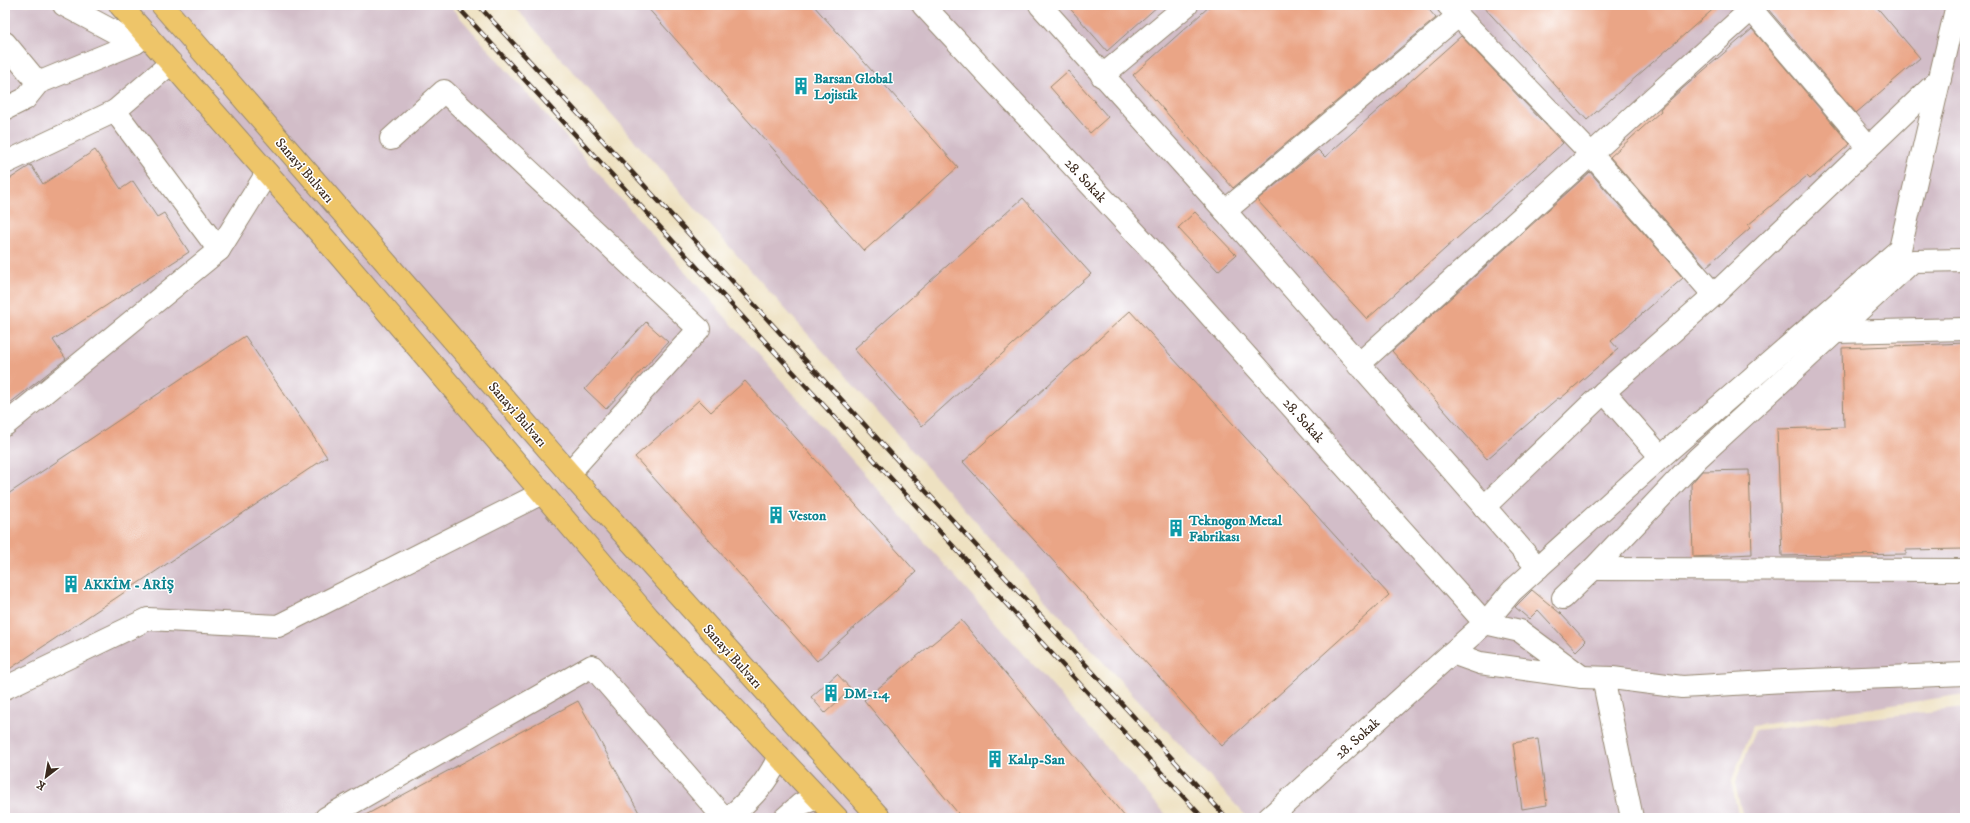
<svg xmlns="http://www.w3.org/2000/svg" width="1970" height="823" font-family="'IM FELL DW Pica',serif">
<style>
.industrial{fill:#d2bdc8}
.building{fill:#eaa586}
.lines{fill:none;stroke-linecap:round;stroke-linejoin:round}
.minor-casing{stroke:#948670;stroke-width:24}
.major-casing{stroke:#948670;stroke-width:24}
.minor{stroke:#fff;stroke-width:22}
.major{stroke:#eec569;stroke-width:22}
.rail-casing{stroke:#3b2a1e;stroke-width:4.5}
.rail{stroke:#fff;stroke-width:3;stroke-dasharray:9;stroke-linecap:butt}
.labels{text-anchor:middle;stroke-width:3;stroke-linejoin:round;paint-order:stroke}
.culture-label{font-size:14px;font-weight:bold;fill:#0d838f;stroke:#fff;text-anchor:start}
.street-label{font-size:14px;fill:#3b2a1e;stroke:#fff}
</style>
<rect width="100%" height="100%" fill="#fff"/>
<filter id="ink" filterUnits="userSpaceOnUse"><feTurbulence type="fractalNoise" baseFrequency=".025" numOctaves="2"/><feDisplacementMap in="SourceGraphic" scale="8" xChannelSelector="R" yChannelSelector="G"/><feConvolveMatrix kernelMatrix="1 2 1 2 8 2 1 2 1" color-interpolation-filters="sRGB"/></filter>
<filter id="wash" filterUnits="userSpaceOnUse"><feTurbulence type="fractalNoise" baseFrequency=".012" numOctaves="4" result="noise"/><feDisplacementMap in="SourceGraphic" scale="16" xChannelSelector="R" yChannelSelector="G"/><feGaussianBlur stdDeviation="0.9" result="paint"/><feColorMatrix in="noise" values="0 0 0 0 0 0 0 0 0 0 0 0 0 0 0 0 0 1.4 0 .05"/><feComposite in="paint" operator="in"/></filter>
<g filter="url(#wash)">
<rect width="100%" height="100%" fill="#eee1c1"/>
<g class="industrial">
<polygon points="5,5 449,5 1169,818 5,818"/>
<polygon points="513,5 1965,5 1965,694 1753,726 1731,782 1739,818 1248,818 1051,606"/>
<polygon points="1965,708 1965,818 1743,818 1735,783 1756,730"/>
</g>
<g id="blocks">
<g class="building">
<polygon points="645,5 813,5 958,167 864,251"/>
<polygon points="1067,5 1159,5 1107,51"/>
<polygon points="1211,5 1425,5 1436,18 1233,188 1133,75"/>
<polygon points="1482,5 1718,5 1587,120"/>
<polygon points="1768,5 1875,5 1920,58 1856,113 1768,9"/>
<polygon points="1752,29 1850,144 1810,179 1807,176 1748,225 1750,228 1706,267 1610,157 1661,111 1660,109 1682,89"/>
<polygon points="1461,36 1563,143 1367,319 1257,200 1318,150 1325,157"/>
<polygon points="1068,71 1108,117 1090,133 1050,87"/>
<polygon points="95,150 121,189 133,181 157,217 164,213 189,252 53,340 66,359 5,407 5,182 31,165 43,184"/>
<polygon points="1590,172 1683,278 1611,341 1618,349 1560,399 1558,398 1487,459 1392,351"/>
<polygon points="1023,198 1091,274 922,426 854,349"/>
<polygon points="1195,212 1236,255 1218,271 1178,228"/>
<polygon points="1130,311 1389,595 1222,746 963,462"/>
<polygon points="646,322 668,342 606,409 585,389"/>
<polygon points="245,336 327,457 5,672 5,496"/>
<polygon points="1965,343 1965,549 1906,550 1906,554 1782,556 1777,429 1844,427 1842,348"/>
<polygon points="745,381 916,572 817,661 635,457 699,400 711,412"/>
<polygon points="1749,470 1752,554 1693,557 1691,484 1702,471"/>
<polygon points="1532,590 1561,614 1586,641 1576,651 1538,610 1529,619 1515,607"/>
<polygon points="961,620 1126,818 962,818 864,700"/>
<polygon points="837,674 851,689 825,713 811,697"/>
<polygon points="578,701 642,818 360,818"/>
<polygon points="1538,739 1547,805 1522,809 1513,743"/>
</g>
</g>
</g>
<g filter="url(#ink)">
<use href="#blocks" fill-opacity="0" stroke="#948670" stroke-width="1"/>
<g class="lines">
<g class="minor-casing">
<g id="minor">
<polyline points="64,5 135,43"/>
<polyline points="923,5 1156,255 1485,623 1269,818"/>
<polyline points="1040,5 1225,211 1538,568"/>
<polyline points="1448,5 1591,154 1714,295"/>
<polyline points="1751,9 1868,146"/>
<polyline points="5,43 38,83"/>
<polyline points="1102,76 1187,5"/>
<polyline points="5,109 25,99 38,83 135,43 147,35"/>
<polyline points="115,111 171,63"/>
<polyline points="391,139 444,91 699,329 569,473"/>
<polyline points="5,163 115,111 219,250"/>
<polyline points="1225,211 1458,16"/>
<polyline points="1836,332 1965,329"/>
<polyline points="1358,365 1756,5"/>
<polyline points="1604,392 1661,457"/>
<polyline points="5,425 219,250 267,173"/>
<polyline points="1484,507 1604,392 1714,295 1940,79"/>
<polyline points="1593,569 1965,570"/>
<polyline points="1563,598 1593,569 1698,458 1913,261 1965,260"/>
<polyline points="1452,653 1480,663 1582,677 1520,631 1485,623 1512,591 1661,457 1900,249 1957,5"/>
<polyline points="1582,677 1612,678 1682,687 1785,681 1965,674"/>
<polyline points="1603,678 1632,818"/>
<polyline points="5,688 148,619 278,626 542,493"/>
<polyline points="326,818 592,666 724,818"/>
<path d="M 729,818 C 751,798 767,784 779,756"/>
<polyline points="785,818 801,804 818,798"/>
</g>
</g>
<g class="major-casing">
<g id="major">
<polyline points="120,5 333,248 648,617 837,818"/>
<polyline points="162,5 569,473 880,818"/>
</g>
</g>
<use href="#minor" class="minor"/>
<use href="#major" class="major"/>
<g class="rail-casing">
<g id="rail">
<polyline points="456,5 1203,818"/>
<polyline points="478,5 1227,818"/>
</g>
</g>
<use href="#rail" class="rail"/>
</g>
</g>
<defs>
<g id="building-bare" transform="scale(1.38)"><path d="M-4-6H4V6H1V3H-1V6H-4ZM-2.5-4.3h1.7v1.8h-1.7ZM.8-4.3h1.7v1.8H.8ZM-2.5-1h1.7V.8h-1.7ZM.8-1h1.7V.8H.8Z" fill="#0f9aa8" stroke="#fff" stroke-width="2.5" paint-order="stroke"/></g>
</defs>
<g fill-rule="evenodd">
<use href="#building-bare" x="801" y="86"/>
<use href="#building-bare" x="776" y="515"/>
<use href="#building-bare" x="1176" y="528"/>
<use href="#building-bare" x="71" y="584"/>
<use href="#building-bare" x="831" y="693"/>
<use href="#building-bare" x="995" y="759"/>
</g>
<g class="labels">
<g class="culture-label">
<text x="814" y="83">Barsan Global<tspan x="814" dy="16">Lojistik</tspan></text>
<text x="789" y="520">Veston</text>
<text x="1189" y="525">Teknogon Metal<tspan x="1189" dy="16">Fabrikası</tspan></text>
<text x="84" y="589">AKKİM - ARİŞ</text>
<text x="844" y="698">DM-1.4</text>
<text x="1008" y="764">Kalıp-San</text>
</g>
<g class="street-label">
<text transform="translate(305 170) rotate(49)" y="5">Sanayi Bulvarı</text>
<text transform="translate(1086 180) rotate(47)" y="5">28. Sokak</text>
<text transform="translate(518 414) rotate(49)" y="5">Sanayi Bulvarı</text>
<text transform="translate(1304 420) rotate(48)" y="5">28. Sokak</text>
<text transform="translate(733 656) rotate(48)" y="5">Sanayi Bulvarı</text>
<text transform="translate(1357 738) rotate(-42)" y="5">28. Sokak</text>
</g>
</g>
<rect width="1970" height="823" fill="none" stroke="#fff" stroke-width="20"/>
<g transform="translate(46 777) rotate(211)" stroke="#ffffff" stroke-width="3" paint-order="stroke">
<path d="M0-3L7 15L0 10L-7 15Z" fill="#3b2a1e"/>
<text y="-6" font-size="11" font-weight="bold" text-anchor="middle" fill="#3b2a1e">K</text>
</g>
</svg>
